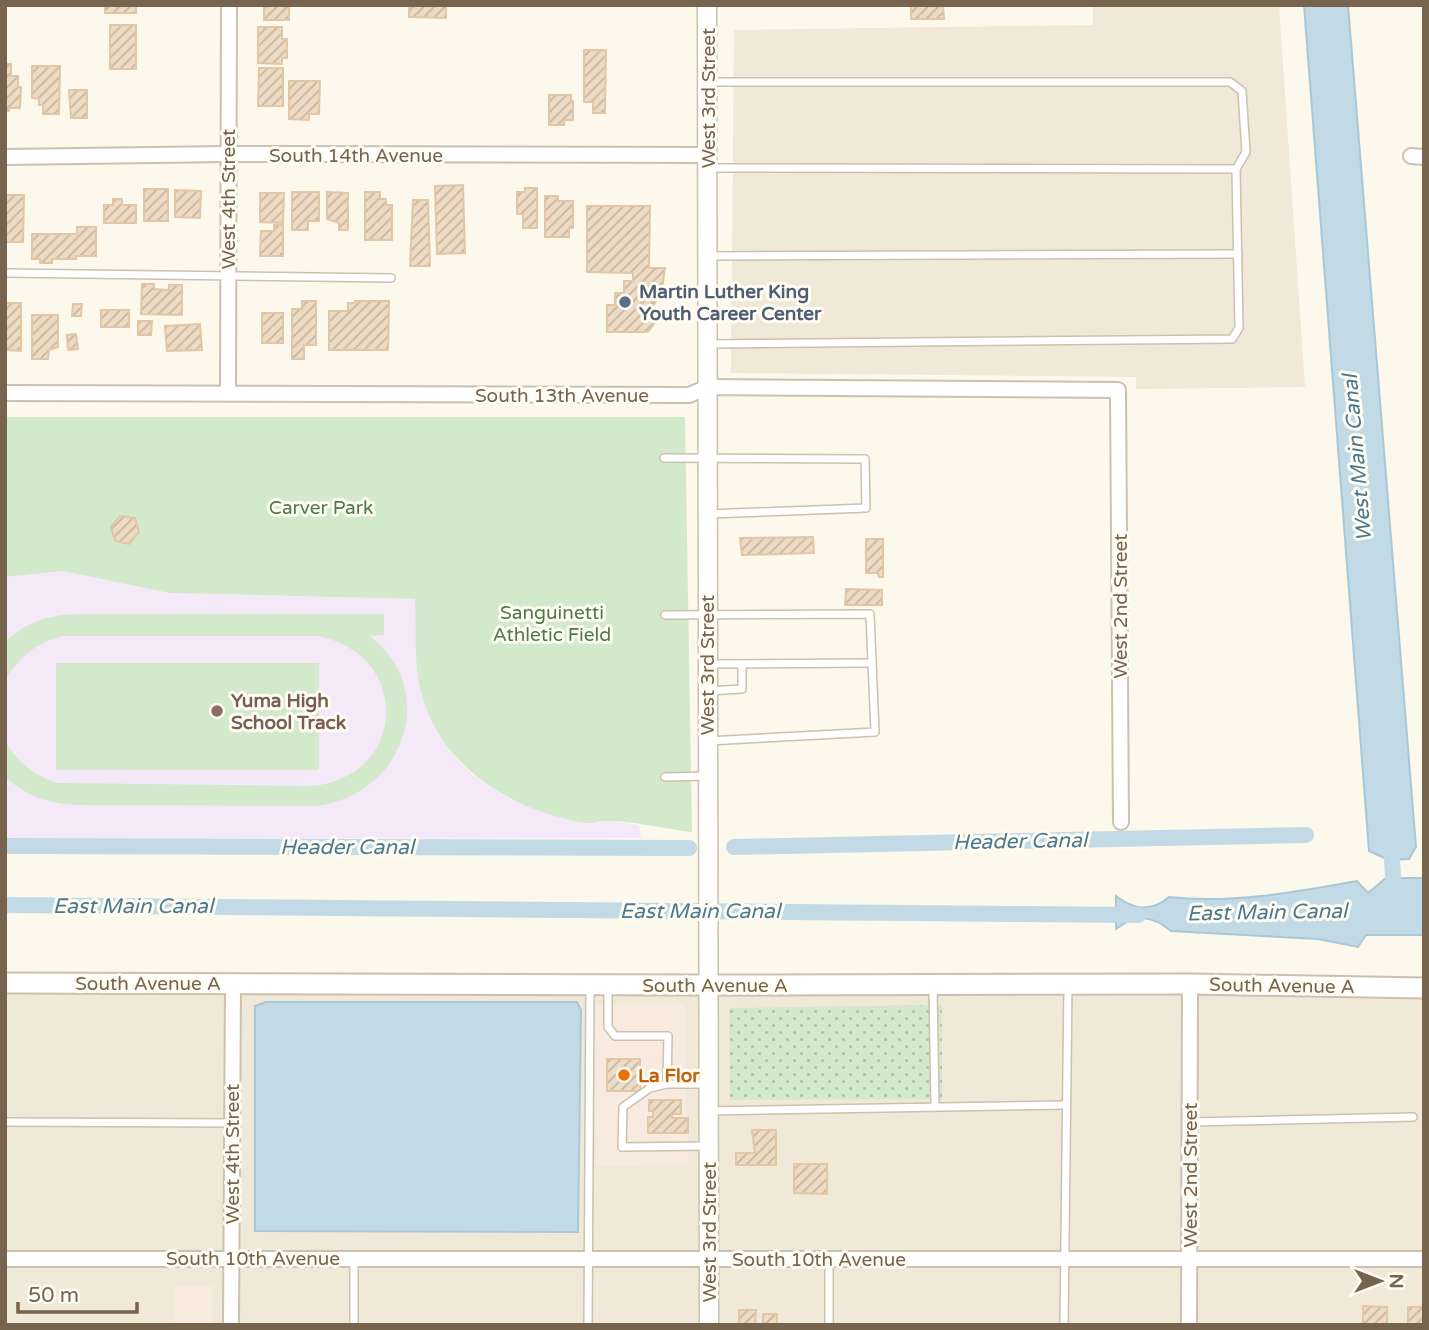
<svg xmlns="http://www.w3.org/2000/svg" width="1429" height="1330" font-family="'Varela Round',sans-serif">
<style>
.residential{fill:#f0e9d8}
.commercial{fill:#f8eade}
.education{fill:#f5e8f9}
.grass{fill:url(#grass-dots)}
.green{fill:#d2eacb}
.water{fill:#c1dae5;stroke:#a8c7d7;stroke-width:2}
.lines{fill:none;stroke-linecap:round;stroke-linejoin:round}
.canal{stroke:#c1dae5;stroke-width:16}
.building{fill:url(#building-hatch);stroke:#e2c7a6;stroke-width:2}
.service-casing{stroke:#ccc0af;stroke-width:10}
.minor-casing{stroke:#ccc0af;stroke-width:18}
.tertiary-casing{stroke:#ccc0af;stroke-width:21}
.secondary-casing{stroke:#cdbfab;stroke-width:23}
.service{stroke:#fff;stroke-width:7}
.minor{stroke:#fff;stroke-width:14}
.tertiary{stroke:#fff;stroke-width:18}
.secondary{stroke:#fff;stroke-width:19}
.service-dot{fill:#5c6f8a;stroke:#fefcf3;stroke-width:2.5}
.education-dot{fill:#8d6e63;stroke:#fefcf3;stroke-width:2.5}
.food-dot{fill:#e8710a;stroke:#fefcf3;stroke-width:2.5}
.labels{text-anchor:middle;stroke-width:6;stroke-linejoin:round;paint-order:stroke}
.street-label{font-size:19px;fill:#77644f;stroke:#fefcf3}
.service-label{font-size:19px;font-weight:bold;fill:#4e5e75;stroke:#fefcf3;text-anchor:start}
.park-label{font-size:19px;fill:#4e7c48;stroke:#fefcf3}
.education-label{font-size:19px;font-weight:bold;fill:#785e54;stroke:#fefcf3;text-anchor:start}
.food-label{font-size:19px;font-weight:bold;fill:#c56008;stroke:#fefcf3;text-anchor:start}
.water-label{font-size:21px;font-style:italic;fill:#4d798f;stroke:#fefcf3}
</style>
<defs>
<pattern id="grass-dots" width="8" height="8" patternUnits="userSpaceOnUse" patternTransform="scale(1.75)"><rect width="8" height="8" fill="#d2eacb"/><path d="M2 2h.1M6 6h.1" fill="none" stroke="#afc1a7" stroke-width="1.8" stroke-linecap="round"/></pattern>
<pattern id="building-hatch" width="6" height="6" patternUnits="userSpaceOnUse" patternTransform="scale(1.75)"><rect width="6" height="6" fill="#eedbc3"/><path d="M-1 1l2-2M0 6l6-6M5 7l2-2" fill="none" stroke="#c6b5a1"/></pattern>
</defs>
<rect width="100%" height="100%" fill="#fcf8ec"/>
<g class="residential">
<polygon points="1093,5 1279,5 1305,387 1136,389 1136,377 731,373 734,30 1093,25"/>
<polygon points="5,973 1424,989 1424,1325 5,1325"/>
</g>
<g class="commercial">
<polygon points="594,1005 685,1005 688,1164 596,1166"/>
<polygon points="212,1286 212,1325 174,1325 173,1287"/>
</g>
<polygon class="education" points="63,571 169,593 415,599 434,725 454,756 473,775 511,800 562,818 590,824 607,821 639,825 641,838 5,839 5,577"/>
<polygon class="grass" points="942,1005 942,1099 730,1100 729,1008"/>
<g class="green">
<path d="M 5,417 L 685,417 L 692,832 C 665,829 635,821 607,821 C 600,821 593,824 586,823 C 514,811 442,769 422,695 C 413,664 417,630 415,599 L 169,593 L 63,571 L 5,577 Z"/>
<path d="M 78,614 L 384,614 L 384,635 L 370,636 C 441,692 403,795 317,806 L 76,805 C 47,803 27,796 5,777 L 5,740 C 17,763 34,775 57,783 L 311,786 C 407,778 413,655 318,636 L 63,636 C 36,643 20,656 5,680 L 5,643 L 7,640 C 29,621 49,615 78,614 Z"/>
<rect x="56" y="663" width="263" height="107"/>
</g>
<g class="water">
<polygon points="1304,5 1348,5 1416,847 1409,859 1389,860 1369,851"/>
<path d="M 1386,878 L 1424,878 L 1424,935 L 1366,935 L 1358,947 L 1318,939 L 1171,931 C 1152,915 1136,914 1116,929 L 1116,896 C 1134,910 1151,912 1169,897 C 1231,904 1296,892 1357,881 L 1368,893 Z"/>
<polygon points="266,1002 577,1002 581,1010 578,1232 255,1231 255,1006"/>
</g>
<g class="lines">
<g class="canal">
<polyline points="1391,839 1394,897"/>
<polyline points="5,846 689,848"/>
<polyline points="734,847 1306,835"/>
<polyline points="5,905 1138,915"/>
</g>
</g>
<g class="building">
<rect x="105" y="5" width="31" height="8"/>
<rect x="264" y="5" width="25" height="15"/>
<polygon points="409,5 446,5 446,18 409,17"/>
<polygon points="911,5 943,5 944,19 911,19"/>
<rect x="110" y="25" width="26" height="44"/>
<polygon points="258,27 282,27 282,39 287,39 287,58 282,58 282,64 258,63"/>
<polygon points="584,50 606,50 605,113 593,113 593,102 584,102"/>
<polygon points="5,64 11,64 11,76 18,76 18,87 21,87 20,108 9,108 9,111 5,111"/>
<polygon points="32,66 60,66 59,114 43,114 43,105 39,105 39,99 32,98"/>
<polygon points="259,68 283,68 283,106 258,106"/>
<polygon points="289,81 320,81 319,114 309,114 309,120 289,119"/>
<polygon points="69,90 87,90 87,118 71,118"/>
<polygon points="549,95 571,95 571,101 573,101 573,120 564,120 564,125 549,125"/>
<polygon points="463,185 465,253 437,254 435,186"/>
<polygon points="525,188 537,188 537,228 523,228 523,214 517,214 517,192 525,192"/>
<rect x="144" y="189" width="24" height="32"/>
<polygon points="175,190 201,191 200,218 175,217"/>
<polygon points="292,192 319,192 319,221 308,221 308,230 292,230"/>
<polygon points="327,192 348,193 348,230 339,230 339,223 327,219"/>
<polygon points="365,192 380,192 380,199 386,199 386,205 392,205 392,240 365,240"/>
<polygon points="260,193 284,193 283,223 260,222"/>
<polygon points="5,195 24,195 23,242 5,242"/>
<polygon points="545,196 558,196 558,201 573,201 573,228 569,228 569,237 545,237"/>
<polygon points="113,199 122,199 122,205 136,205 136,223 104,223 104,205 113,205"/>
<polygon points="413,200 428,200 430,266 410,266"/>
<polygon points="587,206 650,206 649,268 665,268 662,290 651,310 659,317 648,332 607,332 607,305 615,305 615,293 624,293 624,281 633,281 633,273 587,272"/>
<polygon points="274,225 283,225 283,256 260,256 261,231 274,231"/>
<polygon points="77,227 96,227 96,256 76,256 76,259 52,259 52,263 40,263 40,259 32,259 32,234 77,234"/>
<polygon points="142,284 154,284 154,289 169,290 169,285 182,285 182,315 141,314"/>
<polygon points="302,301 316,301 316,345 304,345 304,359 292,359 292,309 302,309"/>
<polygon points="355,301 389,301 388,350 329,350 329,311 348,311 348,303 355,303"/>
<polygon points="5,303 21,303 21,351 5,350"/>
<polygon points="73,304 82,304 81,316 72,316"/>
<rect x="101" y="310" width="28" height="17"/>
<rect x="262" y="313" width="21" height="30"/>
<polygon points="32,315 58,315 58,347 49,350 48,359 32,359"/>
<polygon points="138,321 152,321 151,335 138,335"/>
<polygon points="200,324 202,350 167,351 165,326"/>
<polygon points="76,334 78,349 68,350 67,335"/>
<polygon points="120,516 135,518 139,532 129,544 115,541 111,527"/>
<polygon points="813,537 814,553 742,555 740,538"/>
<polygon points="866,539 883,539 883,577 879,577 878,573 866,573"/>
<polygon points="846,589 882,590 882,605 845,605"/>
<rect x="607" y="1059" width="33" height="32"/>
<polygon points="649,1100 681,1100 681,1114 672,1114 672,1118 688,1118 688,1133 648,1133 648,1117 653,1117 653,1111 649,1111"/>
<polygon points="752,1130 776,1130 776,1165 736,1165 736,1153 755,1153"/>
<polygon points="794,1164 827,1164 827,1194 794,1193"/>
<polygon points="1363,1306 1387,1307 1387,1325 1363,1325"/>
<rect x="1408" y="1307" width="16" height="18"/>
<polygon points="739,1310 756,1310 755,1325 739,1325"/>
<rect x="763" y="1314" width="14" height="11"/>
</g>
<g class="lines">
<g class="service-casing">
<g id="service">
<polyline points="708,82 1230,82 1242,91 1246,152 1236,169 1239,328 1232,339 709,344"/>
<polyline points="708,168 1236,169"/>
<polyline points="708,256 1238,254"/>
<polyline points="5,273 391,278"/>
<polyline points="664,458 865,459 866,508 708,514"/>
<polyline points="665,615 870,614 875,732 708,741"/>
<polyline points="708,664 872,663"/>
<polyline points="708,691 742,689 742,664"/>
<polyline points="665,777 706,776"/>
<polyline points="608,985 608,1027 615,1036 668,1036 667,1084 707,1084"/>
<polyline points="933,985 935,1107"/>
<polyline points="667,1084 650,1088 623,1107 622,1147 709,1146"/>
<polyline points="710,1111 1066,1105"/>
<polyline points="5,1122 232,1123"/>
<polyline points="1190,1122 1413,1117"/>
<polyline points="354,1259 354,1325"/>
<polyline points="829,1260 829,1325"/>
<polyline points="588,1325 590,986"/>
<polyline points="1064,1325 1068,984"/>
</g>
</g>
<g class="minor-casing">
<g id="minor">
<polyline points="1411,156 1424,157"/>
<polyline points="5,157 227,154 708,155"/>
<polyline points="5,393 689,395 708,387 1118,390 1121,822"/>
<polyline points="228,393 229,5"/>
<polyline points="5,1259 1424,1259"/>
<polyline points="231,1325 233,983"/>
<polyline points="1189,1325 1190,984"/>
</g>
</g>
<g class="tertiary-casing">
<polyline id="tertiary" points="707,5 709,1325"/>
</g>
<g class="secondary-casing">
<polyline id="secondary" points="5,983 709,985 1190,984 1424,988"/>
</g>
<use href="#service" class="service"/>
<use href="#minor" class="minor"/>
<use href="#tertiary" class="tertiary"/>
<use href="#secondary" class="secondary"/>
</g>
<circle class="service-dot" cx="625" cy="302" r="7"/>
<circle class="education-dot" cx="217" cy="711" r="7"/>
<circle class="food-dot" cx="624" cy="1075" r="7"/>
<g class="labels">
<g class="street-label">
<text transform="translate(708 98) rotate(-90)" y="7">West 3rd Street</text>
<text x="356" y="162">South 14th Avenue</text>
<text transform="translate(228 199) rotate(-90)" y="7">West 4th Street</text>
<text x="562" y="402">South 13th Avenue</text>
<text transform="translate(1120 606) rotate(-90)" y="7">West 2nd Street</text>
<text transform="translate(707 665) rotate(-90)" y="7">West 3rd Street</text>
<text x="148" y="990">South Avenue A</text>
<text x="715" y="992">South Avenue A</text>
<text transform="translate(1282 985) rotate(1)" y="7">South Avenue A</text>
<text transform="translate(232 1154) rotate(-90)" y="7">West 4th Street</text>
<text transform="translate(1190 1175) rotate(-90)" y="7">West 2nd Street</text>
<text transform="translate(709 1232) rotate(-90)" y="7">West 3rd Street</text>
<text x="253" y="1265">South 10th Avenue</text>
<text x="819" y="1266">South 10th Avenue</text>
</g>
<g class="service-label">
<text x="639" y="298">Martin Luther King<tspan x="639" dy="22">Youth Career Center</tspan></text>
</g>
<g class="park-label">
<text x="321" y="514">Carver Park</text>
<text x="552" y="619">Sanguinetti<tspan x="552" dy="22">Athletic Field</tspan></text>
</g>
<g class="education-label">
<text x="231" y="707">Yuma High<tspan x="231" dy="22">School Track</tspan></text>
</g>
<g class="food-label">
<text x="638" y="1082">La Flor</text>
</g>
<g class="water-label">
<text transform="translate(1357 458) rotate(-95)" y="7">West Main Canal</text>
<text transform="translate(1020 841) rotate(-1)" y="7">Header Canal</text>
<text x="347" y="854">Header Canal</text>
<text x="133" y="913">East Main Canal</text>
<text x="700" y="918">East Main Canal</text>
<text transform="translate(1267 912) rotate(-1)" y="7">East Main Canal</text>
</g>
</g>
<rect width="1429" height="1330" fill="none" stroke="#77644f" stroke-width="14"/>
<g transform="translate(1380 1281) rotate(90)" stroke="#fefcf3" stroke-width="5" paint-order="stroke">
<path d="M0-5L12 26L0 18L-12 26Z" fill="#77644f"/>
<text y="-10" font-size="19" font-weight="bold" text-anchor="middle" fill="#77644f">N</text>
</g>
<path d="M18 1302v10h119v-10" fill="none" stroke="#77644f" stroke-width="3.5"/>
<text x="28" y="1302" font-size="21" fill="#77644f" stroke="#fefcf3" stroke-width="5" paint-order="stroke">50 m</text>
</svg>
